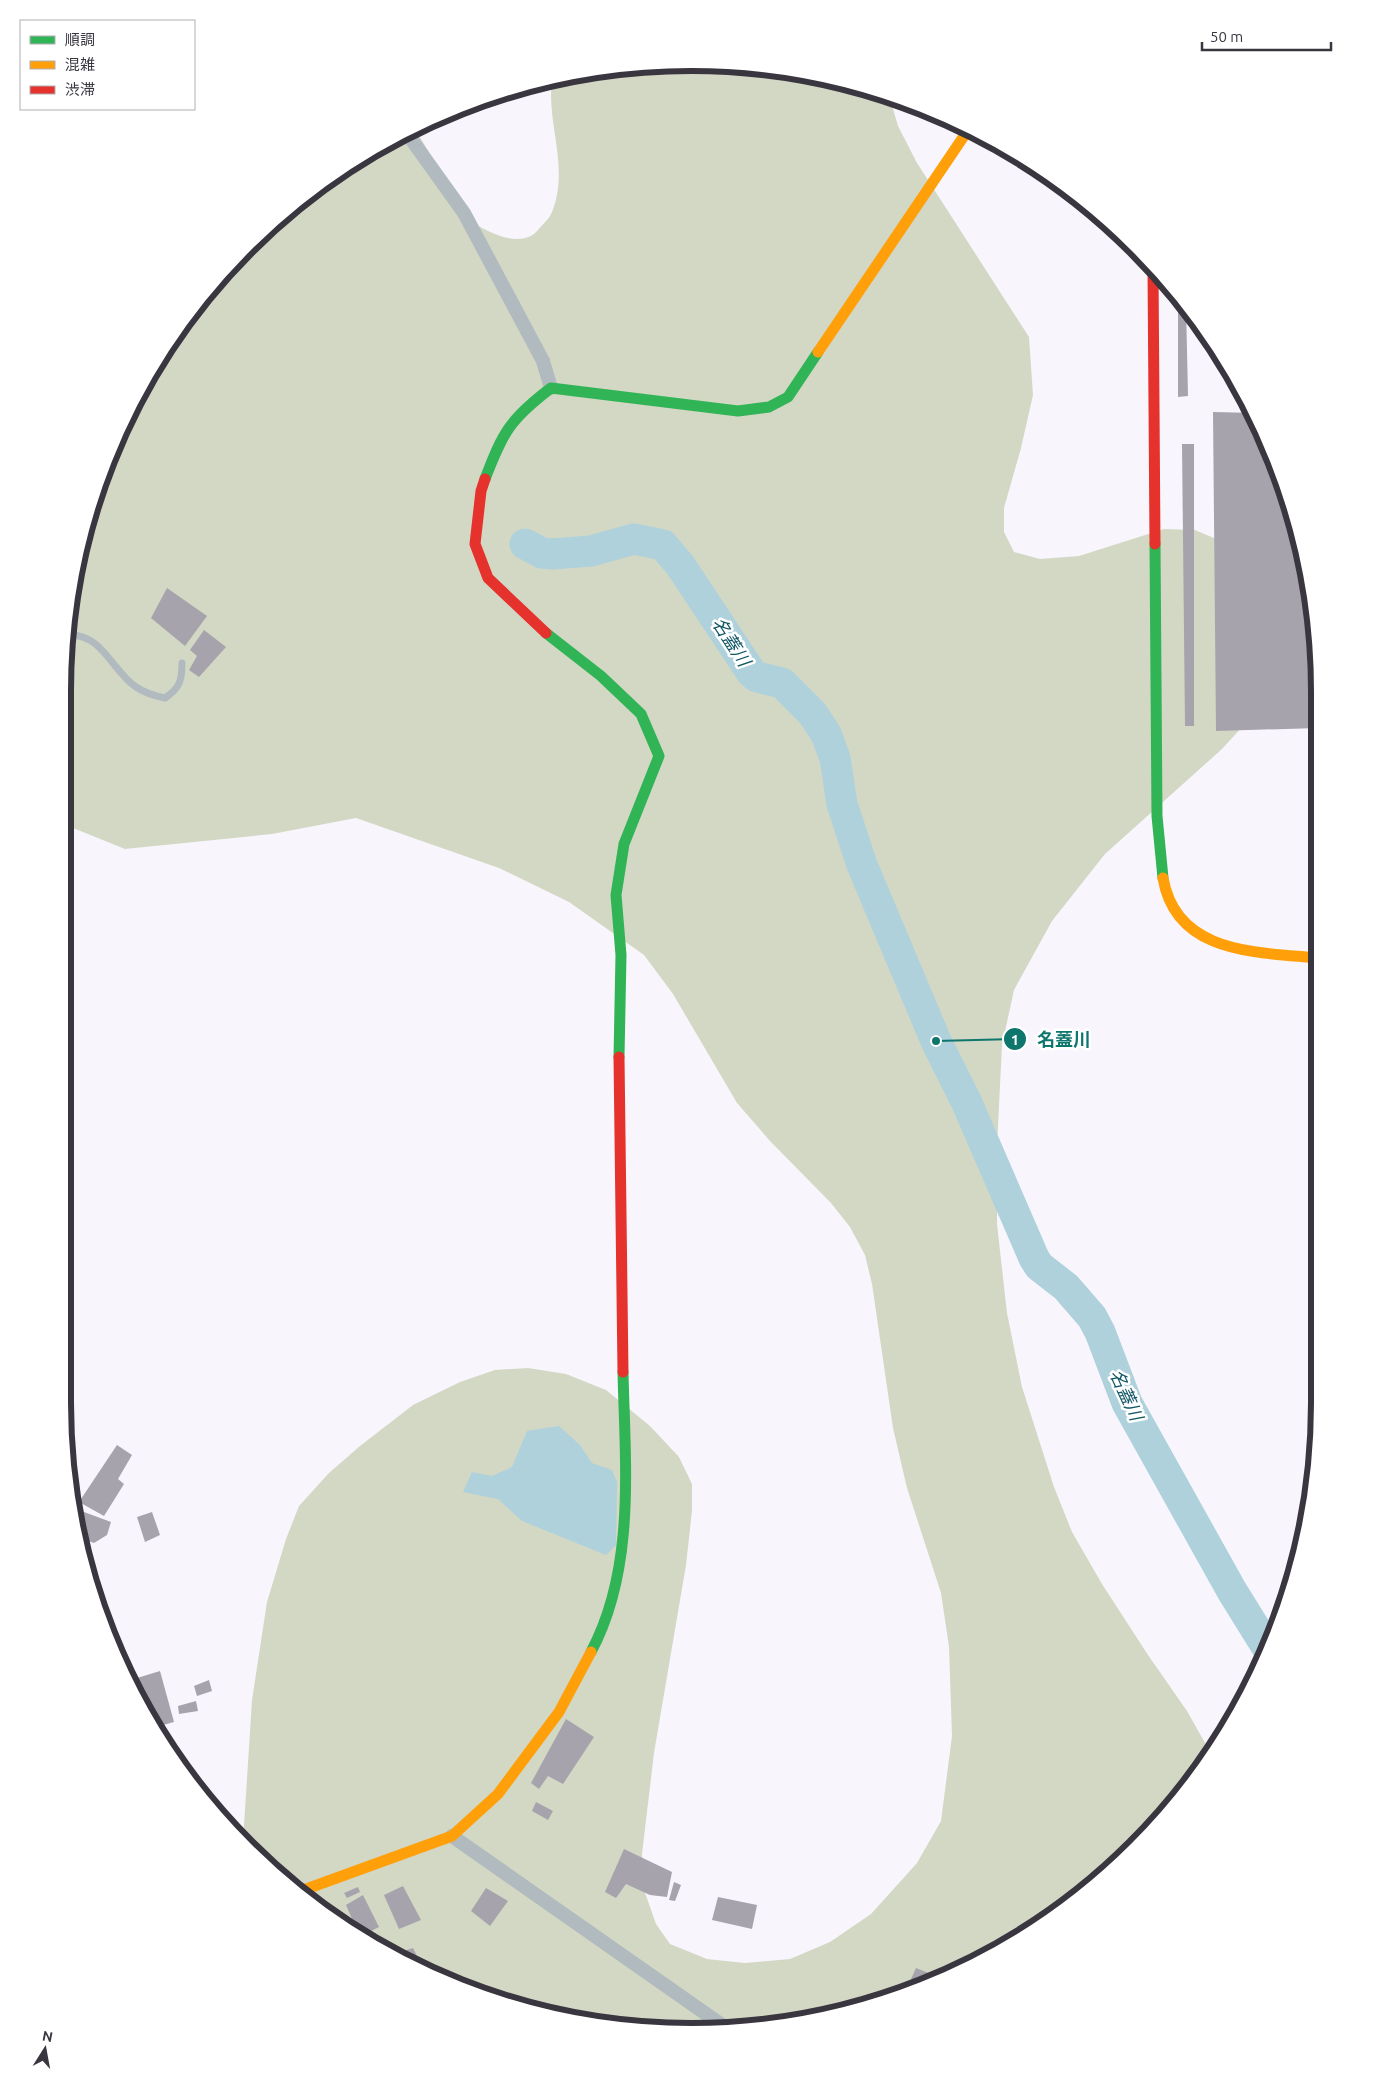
<svg xmlns="http://www.w3.org/2000/svg" width="1382" height="2094" font-family="Ubuntu,'Noto Sans JP',sans-serif">
<style>
.forest{fill:#d3d8c5}
.water{fill:#aed1db}
.lines{fill:none;stroke-linecap:round;stroke-linejoin:round}
.river{stroke:#aed1db;stroke-width:31}
.building{fill:#a6a3ac}
.lane{stroke:#b1babe;stroke-width:7}
.street{stroke:#b1babe;stroke-width:14}
.fast{stroke:#30b455;stroke-width:11}
.slow{stroke:#ff9f0a;stroke-width:11}
.jam{stroke:#e5322d;stroke-width:11}
.labels{text-anchor:middle;stroke-width:5;stroke-linejoin:round;paint-order:stroke}
.water-label{font-size:18px;font-style:italic;fill:#135866;stroke:#fff}
.rim{fill:none;stroke:#393640;stroke-width:6}
.leader{fill:none;stroke:#0f766e;stroke-width:2}
.callout-dot{fill:#0f766e;stroke:#fff;stroke-width:2}
.mark-label{font-size:15px;text-anchor:middle;font-weight:bold;fill:#fff}
.callout-label{font-size:18px;text-anchor:middle;font-weight:bold;fill:#0f766e;stroke:#fff;stroke-width:5;stroke-linejoin:round;paint-order:stroke}
</style>
<rect width="100%" height="100%" fill="#f8f6fc"/>
<path class="forest" d="M 650,64 L 773,68 L 889,95 L 898,126 L 917,163 L 1029,337 L 1033,395 L 1021,448 L 1004,508 L 1004,532 L 1014,552 L 1040,559 L 1079,556 L 1164,529 L 1195,530 L 1242,550 L 1266,701 L 1222,749 L 1105,854 L 1052,921 L 1014,990 L 1002,1045 L 997,1147 L 997,1224 L 1007,1313 L 1022,1387 L 1054,1487 L 1072,1532 L 1102,1584 L 1148,1655 L 1187,1711 L 1209,1750 L 1163,1818 L 1105,1876 L 1005,1947 L 853,2010 L 732,2030 L 650,2030 L 529,2010 L 451,1984 L 308,1901 L 243,1841 L 252,1700 L 267,1602 L 286,1539 L 299,1506 L 329,1473 L 360,1446 L 413,1405 L 460,1382 L 495,1370 L 528,1368 L 566,1374 L 606,1390 L 650,1426 L 679,1457 L 692,1484 L 692,1511 L 686,1565 L 654,1753 L 642,1854 L 643,1887 L 656,1924 L 670,1944 L 707,1959 L 745,1963 L 790,1959 L 830,1942 L 871,1914 L 917,1863 L 941,1821 L 952,1736 L 949,1647 L 941,1593 L 907,1488 L 893,1428 L 872,1284 L 865,1255 L 850,1227 L 831,1203 L 770,1141 L 737,1103 L 673,994 L 644,955 L 569,902 L 499,868 L 356,818 L 272,834 L 125,849 L 68,826 L 68,609 L 96,489 L 127,413 L 219,276 L 309,192 L 414,127 L 469,220 C 487,232 521,250 538,230 C 542,225 550,218 552,212 C 570,167 546,123 552,80 Z"/>
<polygon class="water" points="559,1426 580,1445 592,1463 612,1470 617,1482 616,1545 606,1555 522,1521 498,1499 463,1492 472,1472 492,1476 512,1467 527,1431"/>
<g class="lines">
<polyline class="river" points="525,544 542,553 552,554 591,551 634,539 663,545 680,565 751,672 757,677 782,683 813,714 826,734 835,758 842,804 862,865 936,1041 966,1101 1034,1258 1039,1266 1066,1287 1092,1317 1100,1332 1127,1403 1232,1591 1268,1649"/>
</g>
<g class="building">
<polygon points="1186,306 1188,396 1178,397 1178,308"/>
<polygon points="1213,412 1255,413 1298,529 1318,650 1318,728 1216,731"/>
<polygon points="1182,444 1194,444 1194,726 1185,726"/>
<polygon points="167,588 207,616 185,646 151,618"/>
<polygon points="204,630 226,647 199,677 189,670 197,656 190,650"/>
<polygon points="117,1445 132,1455 118,1479 124,1484 104,1516 79,1502"/>
<polygon points="76,1509 111,1522 107,1535 94,1543 80,1538 74,1513"/>
<polygon points="152,1512 160,1535 145,1542 137,1517"/>
<polygon points="160,1671 174,1722 156,1727 144,1704 137,1678"/>
<polygon points="209,1680 212,1691 197,1696 194,1686"/>
<polygon points="196,1701 198,1711 179,1714 178,1706"/>
<polygon points="566,1719 594,1737 563,1784 548,1776 539,1789 531,1783"/>
<polygon points="536,1802 553,1811 548,1820 532,1811"/>
<polygon points="624,1849 672,1872 667,1897 650,1895 626,1884 616,1898 605,1892"/>
<polygon points="674,1882 681,1885 675,1901 669,1900"/>
<polygon points="403,1886 421,1920 399,1929 384,1895"/>
<polygon points="358,1887 360,1892 347,1898 344,1893"/>
<polygon points="486,1888 508,1901 490,1926 471,1911"/>
<polygon points="363,1895 379,1927 365,1934 357,1930 346,1905"/>
<polygon points="718,1897 757,1905 752,1929 712,1920"/>
<polygon points="413,1948 418,1958 411,1961 397,1953"/>
<polygon points="916,1968 936,1976 907,1988"/>
</g>
<g class="lines">
<path class="lane" d="M 68,635 C 102,633 112,671 136,687 C 145,693 155,696 165,698 C 180,688 182,680 182,663"/>
<g class="street">
<polyline points="406,132 464,213 543,361 551,388"/>
<polyline points="452,1836 729,2030"/>
</g>
<g class="fast">
<path d="M 485,479 C 503,432 510,419 551,388 L 738,411 L 769,407 L 788,397 L 818,352"/>
<polyline points="1155,544 1157,816 1163,878"/>
<polyline points="546,633 601,676 641,714 659,756 624,844 616,895 621,955 619,1057"/>
<path d="M 591,1652 C 636,1568 625,1464 623,1372"/>
</g>
<g class="slow">
<polyline points="818,352 968,130"/>
<path d="M 1163,878 C 1176,954 1256,952 1317,958"/>
<polyline points="298,1892 452,1836 498,1794 559,1712 591,1652"/>
</g>
<g class="jam">
<polyline points="1153,269 1155,544"/>
<polyline points="485,479 481,491 475,544 488,578 546,633"/>
<polyline points="619,1057 623,1372"/>
</g>
</g>
<g class="labels">
<g class="water-label">
<text transform="translate(731 642) rotate(57)" y="6">名蓋川</text>
<text transform="translate(1126 1395) rotate(65)" y="6">名蓋川</text>
</g>
</g>
<path d="M0 0H1382V2094H0ZM691 71H691A620 620 0 0 1 1311 691V1403A620 620 0 0 1 691 2023H691A620 620 0 0 1 71 1403V691A620 620 0 0 1 691 71Z" fill="#fff" fill-rule="evenodd"/>
<path class="rim" d="M691 71H691A620 620 0 0 1 1311 691V1403A620 620 0 0 1 691 2023H691A620 620 0 0 1 71 1403V691A620 620 0 0 1 691 71Z"/>
<path class="leader" d="M936 1041L1015 1039"/>
<g class="callout-dot">
<circle cx="936" cy="1041" r="5"/>
<circle cx="1015" cy="1039" r="12"/>
</g>
<g class="mark-label">
<text x="1015" y="1045">1</text>
</g>
<g class="callout-label">
<text x="1064" y="1046">名蓋川</text>
</g>
<rect x="20" y="20" width="175" height="90" fill="#ffffff" stroke="#b0afb3"/>
<rect x="30" y="36" width="25" height="8" fill="#30b455" stroke="#b0afb3"/>
<text x="65" y="45" font-size="15" fill="#393640">順調</text>
<rect x="30" y="61" width="25" height="8" fill="#ff9f0a" stroke="#b0afb3"/>
<text x="65" y="70" font-size="15" fill="#393640">混雑</text>
<rect x="30" y="86" width="25" height="8" fill="#e5322d" stroke="#b0afb3"/>
<text x="65" y="95" font-size="15" fill="#393640">渋滞</text>
<g transform="translate(45 2049) rotate(11)" stroke="#ffffff" stroke-width="4" paint-order="stroke">
<path d="M0-4L9 19L0 12L-9 19Z" fill="#393640"/>
<text y="-8" font-size="14" font-weight="bold" text-anchor="middle" fill="#393640">N</text>
</g>
<path d="M1202 42v8h129v-8" fill="none" stroke="#393640" stroke-width="2.5"/>
<text x="1210" y="42" font-size="15" fill="#393640" stroke="#ffffff" stroke-width="4" paint-order="stroke">50 m</text>
</svg>
